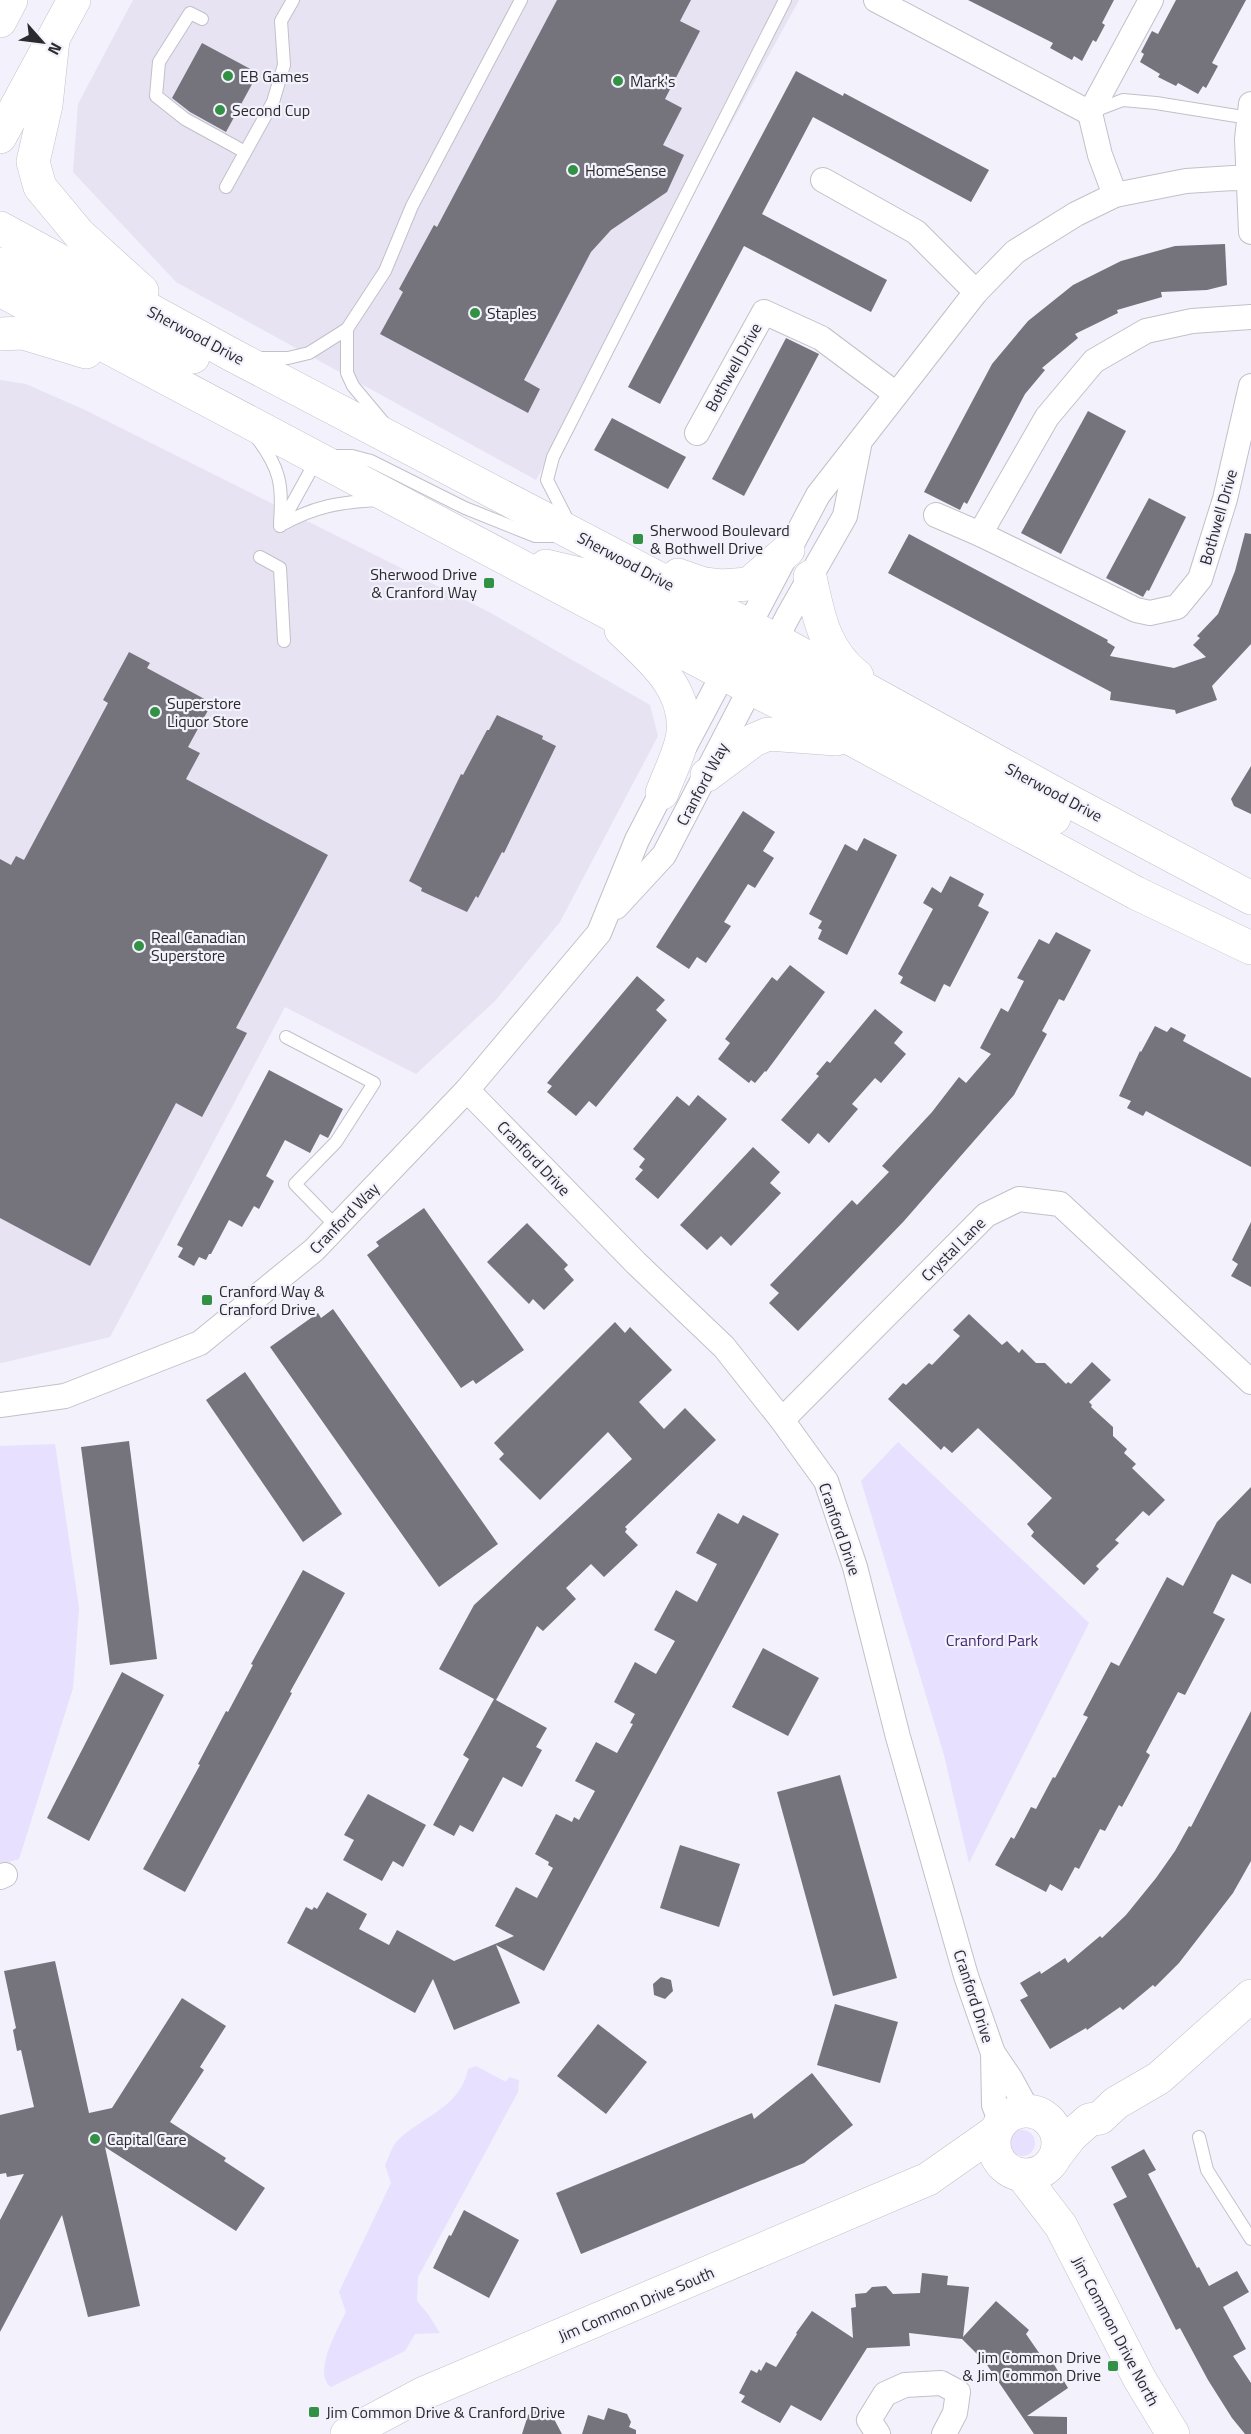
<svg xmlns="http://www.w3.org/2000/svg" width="1251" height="2434" font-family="'Titillium Web',sans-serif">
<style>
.built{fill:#e7e3f3}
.green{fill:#e7e0fe}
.building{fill:#75747c}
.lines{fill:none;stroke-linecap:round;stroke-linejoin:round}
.lane-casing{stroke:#c2c0c8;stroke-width:14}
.street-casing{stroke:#c2c0c8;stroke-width:26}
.secondary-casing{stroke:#c2c0c8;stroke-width:34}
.lane{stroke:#fff;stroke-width:12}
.street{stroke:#fff;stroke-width:24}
.secondary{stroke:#fff;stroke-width:33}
.poi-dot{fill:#329144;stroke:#f3f1fb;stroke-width:2}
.labels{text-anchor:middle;stroke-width:4.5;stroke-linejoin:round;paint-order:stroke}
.poi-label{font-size:16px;fill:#2b2a2e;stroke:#f3f1fb;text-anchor:start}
.street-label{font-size:16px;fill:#2b2a2e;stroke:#f3f1fb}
.park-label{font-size:16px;fill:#462a76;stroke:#f3f1fb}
</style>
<rect width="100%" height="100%" fill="#f3f1fb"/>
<g class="built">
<polygon points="133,0 799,0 536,480 176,282 73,172 78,104"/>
<polygon points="0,380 26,384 85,410 491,613 650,705 658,736 560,922 495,1001 416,1074 285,1007 110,1337 2,1363 0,1363"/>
</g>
<g class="green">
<polygon points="898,1442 1089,1623 969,1863 944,1755 861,1481"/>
<polygon points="55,1444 79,1608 73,1688 19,1859 0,1865 0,1446"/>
<path d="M 476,2066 L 506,2082 L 509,2077 L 519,2080 L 518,2092 L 418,2277 L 417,2301 L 428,2314 L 440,2333 L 415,2334 L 405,2351 L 331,2387 C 312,2374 338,2328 346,2312 L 339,2292 L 391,2183 L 385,2165 C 389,2157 392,2146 398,2140 C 423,2116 461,2107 468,2069 Z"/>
<circle cx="1022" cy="2143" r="13"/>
</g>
<g class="building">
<polygon points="557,0 691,0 680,21 700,31 665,99 682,108 663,145 684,155 667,192 611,230 591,252 524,380 540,389 528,413 380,334 403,292 399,289 434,225 437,227"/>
<polygon points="968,0 1114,0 1102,23 1105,25 1096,42 1093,40 1082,61 1074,56 1072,60 1050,48 1053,43"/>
<polygon points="1176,0 1246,0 1212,63 1218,66 1206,88 1203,86 1198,94 1178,83 1176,86 1158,77 1160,74 1140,62 1144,54 1141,52 1152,31 1158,34"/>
<polygon points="202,43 258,73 226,132 190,112 172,98"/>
<polygon points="796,71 843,96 844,93 989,170 971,202 813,117 762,214 887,280 871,312 744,246 660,404 628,387"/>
<polygon points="1225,244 1227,285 1207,290 1161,292 1162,297 1117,310 1118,313 1075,334 1078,338 1042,368 1045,370 1025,394 967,504 964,502 960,510 924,492 992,364 1028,321 1073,285 1121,261 1175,246"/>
<polygon points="786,338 819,354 744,496 712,479"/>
<polygon points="1088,411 1126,431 1061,554 1021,533"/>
<polygon points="612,418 686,457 668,489 594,450"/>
<polygon points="1149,498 1186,517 1149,591 1147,590 1143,597 1106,578"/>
<polygon points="1245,533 1251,534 1251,644 1212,686 1217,700 1176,714 1175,710 1110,700 1111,692 888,573 909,534 1108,640 1107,642 1115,647 1110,656 1174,668 1206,657 1193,645 1200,638 1197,636 1218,614 1235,571"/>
<polygon points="129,652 150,663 147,668 212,703 188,747 200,753 186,779 328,855 236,1028 247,1033 202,1117 176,1103 90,1266 0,1218 0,859 11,865 16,856 24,860 108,703 103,700"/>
<polygon points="497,715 543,736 542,739 556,746 504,853 502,852 478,898 476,896 467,912 421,891 422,888 409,881 461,774 463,775 487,730 489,730"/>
<polygon points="1251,766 1251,814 1234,806 1231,799"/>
<polygon points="743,811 775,832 763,851 774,858 755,888 748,884 724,922 731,926 706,963 697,957 689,969 656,947"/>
<polygon points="864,838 897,855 847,955 818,939 822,930 818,928 822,921 809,914 845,844 857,851"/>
<polygon points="950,876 984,894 978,906 989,912 950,987 944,984 935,1002 900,983 903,977 898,974 933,909 923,903 932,887 941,893"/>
<polygon points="1056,932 1091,950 1064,1001 1059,999 1042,1031 1047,1034 1014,1095 904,1221 798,1331 769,1303 779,1293 770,1285 852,1200 857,1205 889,1172 882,1166 932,1112 959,1077 966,1083 991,1054 980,1048 1001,1008 1008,1012 1024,981 1017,978 1039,939 1049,944"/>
<polygon points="790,965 825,992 766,1072 765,1071 755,1083 751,1080 749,1083 718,1059 730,1043 725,1039 772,977 777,981"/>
<polygon points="637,976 665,1000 656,1010 667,1020 596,1107 589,1101 576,1116 547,1092 552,1086 547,1083"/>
<polygon points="875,1009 903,1032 894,1043 906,1054 881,1083 875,1078 852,1104 858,1109 829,1143 818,1133 809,1144 781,1120 819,1076 816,1074 827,1061 830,1063"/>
<polygon points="1155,1026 1167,1032 1171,1027 1186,1035 1183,1041 1251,1078 1251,1167 1146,1111 1143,1116 1127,1108 1131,1101 1119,1096 1140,1051 1141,1052"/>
<polygon points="269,1070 343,1109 328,1138 320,1134 310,1153 285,1140 266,1176 274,1181 259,1209 254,1206 242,1227 229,1220 211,1254 209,1254 206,1260 199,1257 194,1266 178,1257 183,1248 177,1245"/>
<polygon points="698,1095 727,1119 658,1199 635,1179 643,1170 639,1167 645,1159 633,1149 677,1096 689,1106"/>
<polygon points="753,1147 780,1172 770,1183 781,1193 731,1246 721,1236 707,1250 680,1225"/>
<polygon points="424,1208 524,1350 476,1384 473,1380 461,1388 367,1255 379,1246 376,1242"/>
<polygon points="1251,1222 1251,1287 1231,1276 1238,1264 1232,1260"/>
<polygon points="527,1223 568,1265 564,1269 574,1280 544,1310 533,1299 529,1304 487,1262"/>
<polygon points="333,1309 498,1544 439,1587 270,1347 318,1313 321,1318"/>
<polygon points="969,1314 1002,1345 1007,1341 1019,1353 1022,1349 1036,1363 1045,1363 1066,1384 1068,1382 1071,1384 1092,1362 1111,1380 1089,1402 1092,1405 1091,1407 1113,1427 1113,1436 1127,1449 1124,1453 1136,1464 1132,1468 1165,1500 1149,1516 1143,1511 1115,1540 1119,1543 1096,1566 1099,1569 1084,1585 1031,1536 1034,1532 1027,1524 1052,1498 978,1428 952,1453 944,1446 941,1450 888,1399 903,1383 906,1385 929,1363 932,1365 960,1336 953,1330"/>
<polygon points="615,1322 625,1333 630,1327 672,1370 639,1402 664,1429 685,1408 716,1440 625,1527 627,1529 625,1532 638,1545 604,1577 591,1564 566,1588 576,1599 543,1631 537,1626 496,1700 547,1728 536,1747 542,1750 522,1787 503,1777 473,1832 460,1825 454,1836 433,1825 469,1759 463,1755 494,1699 439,1669 474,1605 632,1459 608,1432 540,1500 499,1459 504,1454 494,1443"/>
<polygon points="245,1372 342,1514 303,1542 206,1400"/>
<polygon points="129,1441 157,1659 110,1665 81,1447"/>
<polygon points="1251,1487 1251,1584 1232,1574 1213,1613 1225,1619 1185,1695 1178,1692 1146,1752 1150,1755 1122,1807 1119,1805 1105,1831 1100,1829 1079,1869 1075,1867 1062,1891 1050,1884 1046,1892 995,1865 1011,1837 1014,1839 1031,1807 1036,1809 1053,1777 1055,1778 1088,1717 1083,1715 1111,1662 1119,1666 1167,1577 1183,1586 1217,1522"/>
<polygon points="718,1513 738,1524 743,1515 779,1534 544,1971 496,1945 520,2003 454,2030 433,1979 415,2013 287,1943 306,1907 312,1910 314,1907 317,1909 327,1892 367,1914 359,1929 389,1945 397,1930 454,1961 514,1936 495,1926 516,1887 537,1898 553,1868 548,1865 549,1862 535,1854 556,1814 572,1822 574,1817 579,1820 595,1791 575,1781 596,1742 617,1753 633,1724 630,1723 635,1714 614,1702 635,1662 656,1674 675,1641 654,1630 676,1590 697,1602 717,1564 696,1553"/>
<polygon points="303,1570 345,1593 290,1692 292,1693 185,1892 143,1869 200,1765 198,1764 226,1711 228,1712 253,1665 251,1664"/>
<polygon points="763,1648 819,1678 788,1736 732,1707"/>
<polygon points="122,1672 164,1695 89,1841 47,1818"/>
<polygon points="1251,1711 1251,1861 1233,1893 1179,1963 1155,1987 1153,1985 1123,2010 1120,2007 1087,2030 1086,2028 1050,2049 1020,2000 1028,1996 1020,1983 1040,1971 1041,1974 1065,1958 1068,1963 1100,1936 1102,1938 1126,1915 1156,1878 1175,1851 1189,1826 1191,1827"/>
<polygon points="840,1775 897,1978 833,1996 777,1792"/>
<polygon points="368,1794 426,1825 403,1867 393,1861 382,1881 343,1860 354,1840 344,1835"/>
<polygon points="680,1845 740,1864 719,1927 660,1908"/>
<polygon points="55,1961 89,2113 112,2108 182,1998 226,2026 200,2067 204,2070 170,2122 226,2158 224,2161 265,2188 236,2231 105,2147 140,2306 88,2317 62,2215 0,2332 0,2220 24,2174 7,2177 6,2173 0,2174 0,2115 34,2107 21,2050 17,2051 13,2030 16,2028 4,1971"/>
<polygon points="661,1977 671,1980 673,1991 665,1999 654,1995 653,1984"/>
<polygon points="835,2004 898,2022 880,2083 817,2065"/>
<polygon points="598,2024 647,2062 606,2114 557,2076"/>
<polygon points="812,2073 853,2125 804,2163 581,2254 556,2193 752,2113 754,2119"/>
<polygon points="1144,2149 1156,2170 1148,2174 1197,2268 1199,2267 1209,2286 1237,2271 1249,2292 1223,2307 1246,2349 1233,2356 1251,2383 1251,2434 1245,2434 1232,2418 1208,2380 1180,2328 1176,2330 1113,2204 1127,2197 1111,2167"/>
<polygon points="464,2210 519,2240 489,2298 433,2268 449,2235 451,2236"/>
<polygon points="922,2273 948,2276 947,2285 969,2287 963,2337 996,2301 1029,2330 1026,2334 1044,2360 1049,2356 1068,2388 1027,2416 1067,2417 1067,2434 1034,2434 985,2362 962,2339 909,2333 910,2346 867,2348 821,2421 791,2405 780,2423 741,2402 745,2396 739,2393 751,2370 757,2373 759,2369 761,2371 766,2362 776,2367 797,2334 796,2333 812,2311 853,2338 851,2308 856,2307 855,2294 866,2293 872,2287 886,2286 893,2294 920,2293"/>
<polygon points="608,2408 627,2414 631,2422 629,2427 636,2430 636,2434 582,2434 588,2415 604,2420"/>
<polygon points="535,2411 554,2419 562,2434 522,2434 528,2415"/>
</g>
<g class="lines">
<g class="lane-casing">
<g id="lane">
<polyline points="202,19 190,13 159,62 156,96 185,119 245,152"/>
<polyline points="1094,111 1123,100 1156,103 1249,118"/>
<polyline points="226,187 273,102 284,65 281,21 293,0"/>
<polyline points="347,329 347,373 353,386 384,423"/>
<polyline points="258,358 288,358 309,353 347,329 385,271 412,206 521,0"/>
<path d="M 257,438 C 280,468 283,485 280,522"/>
<polyline points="334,456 352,456 371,461 465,508 535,536 557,536"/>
<polyline points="568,521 547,480 553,457 785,0"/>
<path d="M 281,525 C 315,506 340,502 379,500"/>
<polyline points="280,526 317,459"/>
<polyline points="260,557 280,568 284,641"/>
<polyline points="286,1037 374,1083 336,1142 295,1184 337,1227"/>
<polyline points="1199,2137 1207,2170 1251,2239"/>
</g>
</g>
<g class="street-casing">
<g id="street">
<polyline points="876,0 1090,113"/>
<polyline points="1251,104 1247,139 1251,232"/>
<polyline points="823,180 916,232 976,292"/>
<polyline points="1115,195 1100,155 1090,113 1151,0"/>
<polyline points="697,433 764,312 821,338 896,394"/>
<polyline points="936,515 980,534 1136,610 1150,613 1177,607 1200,579 1225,499 1251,386"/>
<polyline points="980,534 1047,417 1094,361 1146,331 1192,321 1251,317"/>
<polyline points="685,746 818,495 976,292 1015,252 1076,214 1115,195 1186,181 1233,178 1251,179"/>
<polyline points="616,907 664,855 788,616 845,516 859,446"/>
<polyline points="467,1090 636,1263 724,1347 782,1420 826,1481 855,1567 898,1737 966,1976 993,2053 1010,2078 1028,2111"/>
<polyline points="0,1405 65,1396 200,1343 314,1250 467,1090 599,933 637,840 668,780"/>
<polyline points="782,1420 986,1215 1019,1199 1060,1204 1251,1382"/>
<polyline points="0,1877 5,1875"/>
<polyline points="993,2053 994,2105 1001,2123"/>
<polyline points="878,2434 869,2420 885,2394 905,2385 941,2383 958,2392 955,2413 944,2434"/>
</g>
</g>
<g class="secondary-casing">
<g id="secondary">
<polyline points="0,21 11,0"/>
<polyline points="53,40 46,105 33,162 40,187 79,234 142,291"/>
<polyline points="0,137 74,0"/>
<polyline points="0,228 236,357 776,640 1069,801 1251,898"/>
<polyline points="0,264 193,357"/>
<polyline points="0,290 752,689 855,741 1136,893 1251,948"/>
<polyline points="0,334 23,333 86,352"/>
<polyline points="546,566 593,577 642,598 736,647 757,649 772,642"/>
<polyline points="678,575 704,584 721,586 749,584 788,550"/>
<path d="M 810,577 C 818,614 824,651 857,676"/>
<path d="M 621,630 C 650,658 687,687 683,732 C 682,749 668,776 662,793"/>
<polyline points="722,673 745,663 764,665 1054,818"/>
<polyline points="707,775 754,740 768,734 836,739"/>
<circle cx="1026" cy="2143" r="32"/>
<polyline points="1058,2153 1071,2136 1089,2120 1100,2118 1116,2103 1159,2078 1251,1996"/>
<polyline points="1022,2175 1061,2226 1139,2378 1173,2434"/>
<polyline points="347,2434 422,2394 928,2179 995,2132"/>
</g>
</g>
<use href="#lane" class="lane"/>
<use href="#street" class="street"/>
<use href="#secondary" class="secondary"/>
</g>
<g class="poi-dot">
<circle cx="228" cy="76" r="6"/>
<circle cx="618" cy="81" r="6"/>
<circle cx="220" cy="110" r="6"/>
<circle cx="573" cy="170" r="6"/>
<circle cx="475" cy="313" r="6"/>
<rect x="632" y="533" width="12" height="12" rx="3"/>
<rect x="483" y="577" width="12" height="12" rx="3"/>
<circle cx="155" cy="712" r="6"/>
<circle cx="139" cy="946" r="6"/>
<rect x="201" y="1294" width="12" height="12" rx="3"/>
<circle cx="95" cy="2139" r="6"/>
<rect x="1107" y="2360" width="12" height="12" rx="3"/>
<rect x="308" y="2406" width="12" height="12" rx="3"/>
</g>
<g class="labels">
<g class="poi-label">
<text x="240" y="82">EB Games</text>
<text x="630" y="87">Mark's</text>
<text x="232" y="116">Second Cup</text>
<text x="585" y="176">HomeSense</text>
<text x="487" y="319">Staples</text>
<text x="650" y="536">Sherwood Boulevard<tspan x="650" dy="18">&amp; Bothwell Drive</tspan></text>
<text x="477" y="580" text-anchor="end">Sherwood Drive<tspan x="477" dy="18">&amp; Cranford Way</tspan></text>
<text x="167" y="709">Superstore<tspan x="167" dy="18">Liquor Store</tspan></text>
<text x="151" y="943">Real Canadian<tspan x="151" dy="18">Superstore</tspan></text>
<text x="219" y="1297">Cranford Way &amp;<tspan x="219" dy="18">Cranford Drive</tspan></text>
<text x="107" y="2145">Capital Care</text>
<text x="1101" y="2363" text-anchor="end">Jim Common Drive<tspan x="1101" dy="18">&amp; Jim Common Drive</tspan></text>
<text x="326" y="2418">Jim Common Drive &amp; Cranford Drive</text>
</g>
<g class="street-label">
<text transform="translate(196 335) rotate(28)" y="6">Sherwood Drive</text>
<text transform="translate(733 367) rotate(-61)" y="6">Bothwell Drive</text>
<text transform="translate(1218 517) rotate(-74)" y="6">Bothwell Drive</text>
<text transform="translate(626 561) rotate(28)" y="6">Sherwood Drive</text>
<text transform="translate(702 784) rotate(-62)" y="6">Cranford Way</text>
<text transform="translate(1054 792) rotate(28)" y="6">Sherwood Drive</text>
<text transform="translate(534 1158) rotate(46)" y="6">Cranford Drive</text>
<text transform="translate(344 1218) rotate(-46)" y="6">Cranford Way</text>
<text transform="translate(953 1249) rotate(-45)" y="6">Crystal Lane</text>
<text transform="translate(840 1529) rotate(71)" y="6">Cranford Drive</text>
<text transform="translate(974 1996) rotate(72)" y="6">Cranford Drive</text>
<text transform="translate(636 2304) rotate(-23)" y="6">Jim Common Drive South</text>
<text transform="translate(1116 2331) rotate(62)" y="6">Jim Common Drive North</text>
</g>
<g class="park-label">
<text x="992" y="1646">Cranford Park</text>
</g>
</g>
<g transform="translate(42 42) rotate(118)" stroke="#f3f1fb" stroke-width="4.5" paint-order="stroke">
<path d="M0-4.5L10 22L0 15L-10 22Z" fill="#2b2a2e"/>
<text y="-9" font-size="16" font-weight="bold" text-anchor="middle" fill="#2b2a2e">N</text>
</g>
</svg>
